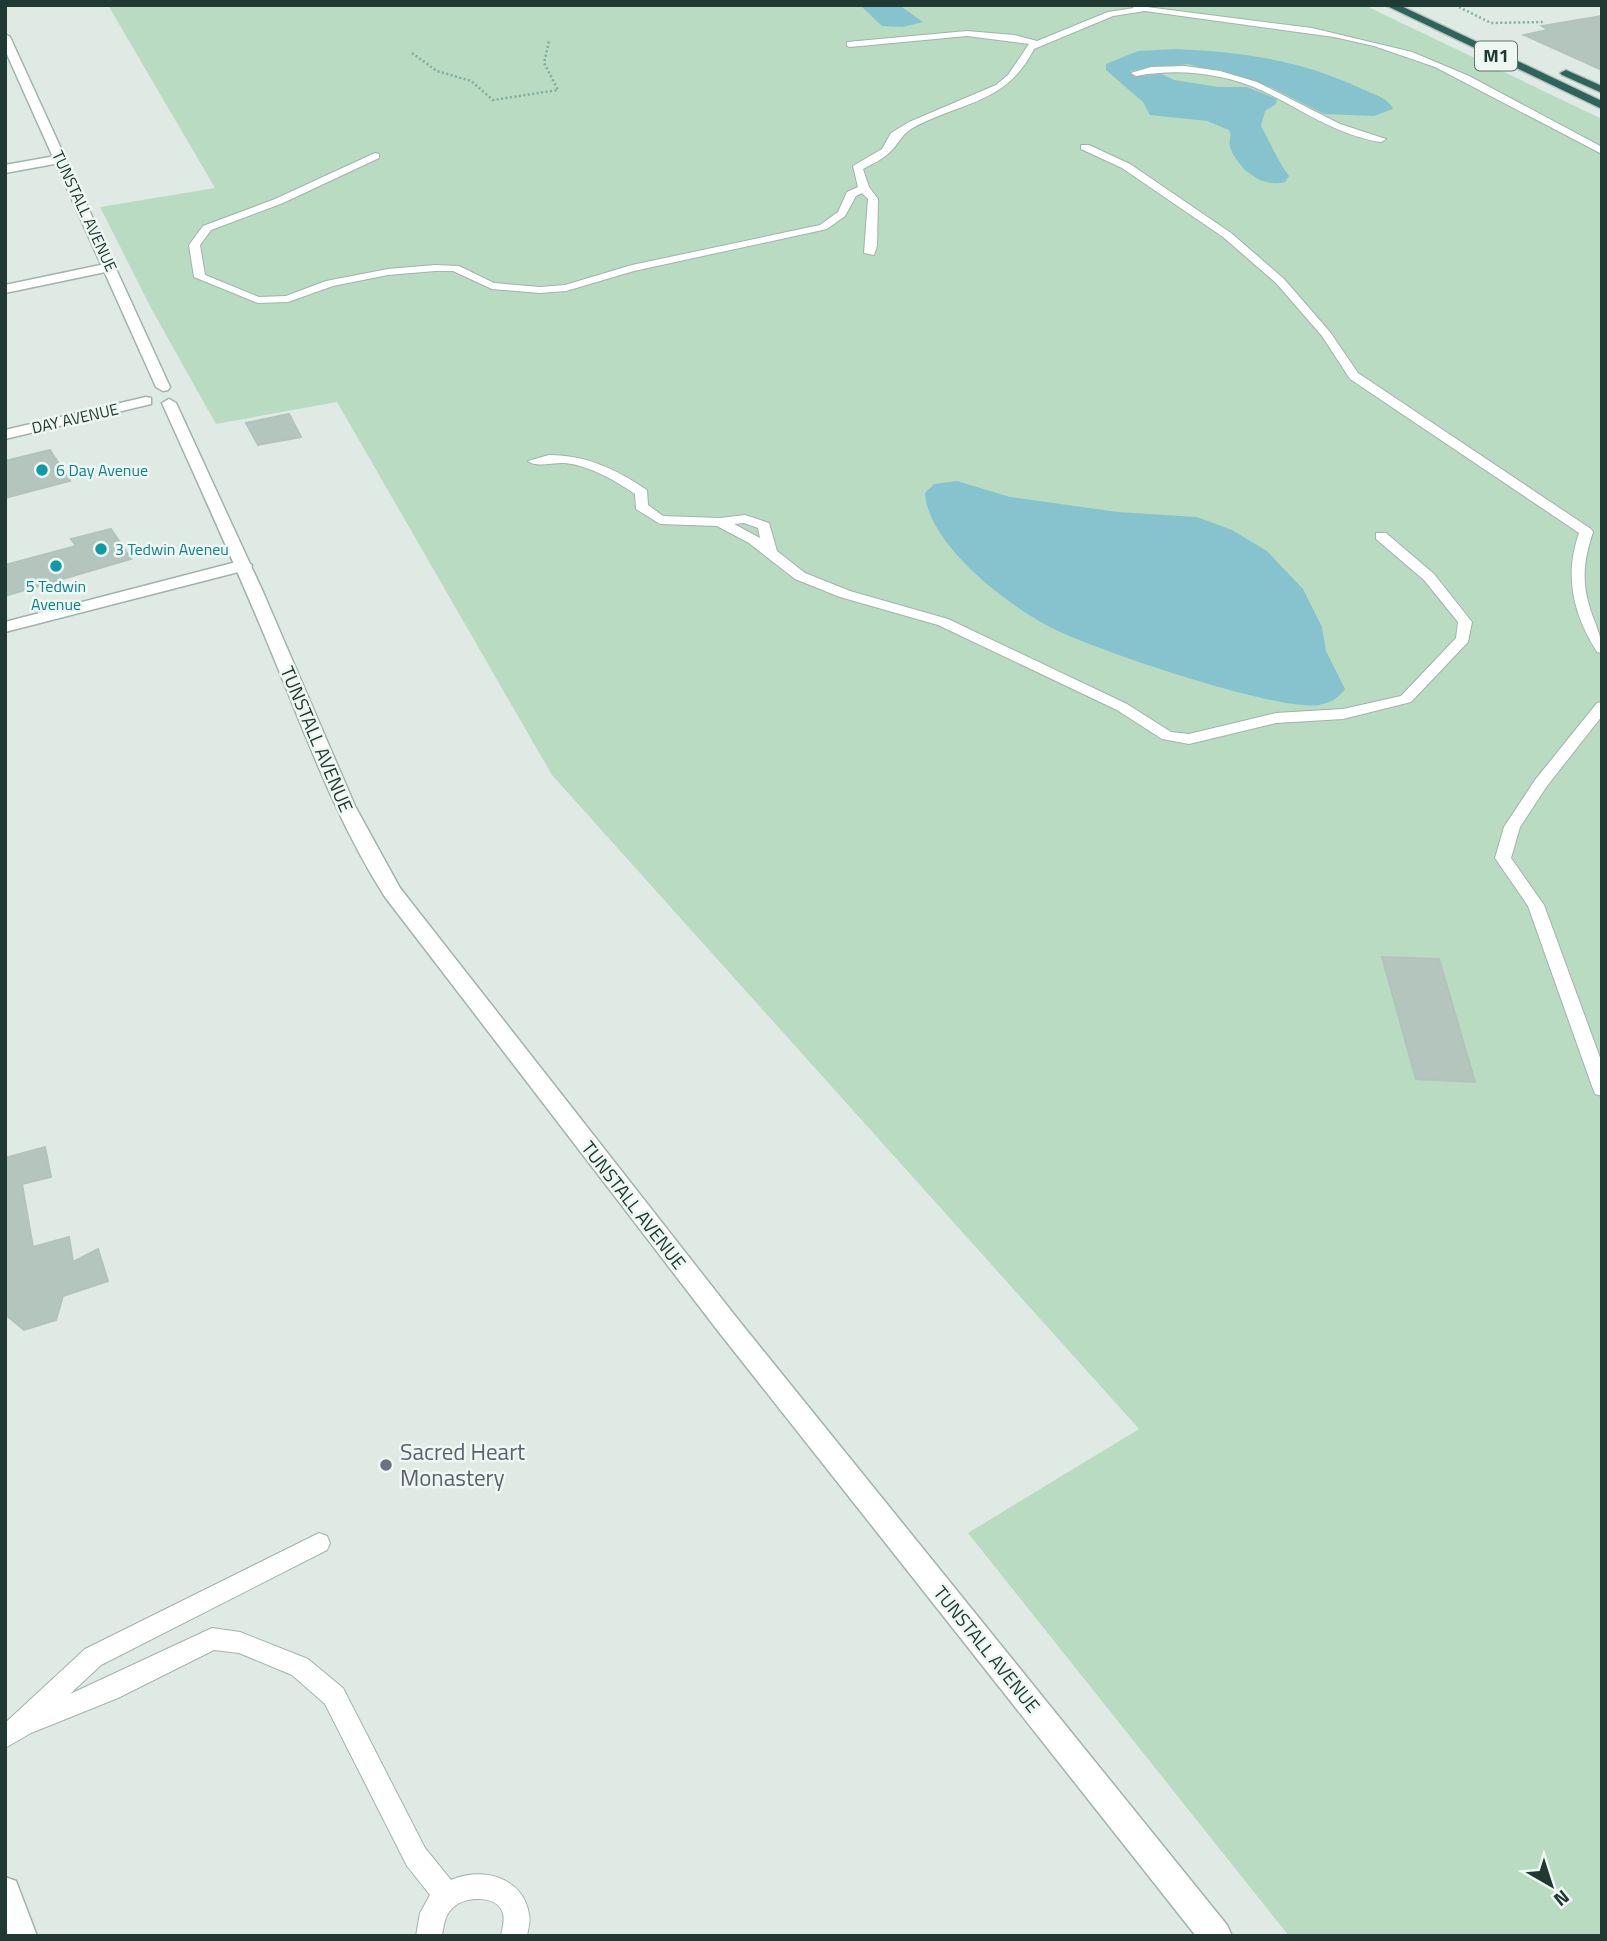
<svg xmlns="http://www.w3.org/2000/svg" width="1607" height="1941" font-family="'Titillium Web',sans-serif">
<style>
.green{fill:#b8dbc2}
.water{fill:#87c3cf}
.building{fill:#b4c5be;stroke:#b2c3bc;stroke-width:2}
.lines{fill:none;stroke-linecap:round;stroke-linejoin:round}
.service-casing{stroke:#a2b2ac;stroke-width:2}
.minor-casing{stroke:#a2b2ac;stroke-width:3}
.tertiary-casing{stroke:#a2b2ac;stroke-width:3}
.motorway-casing{stroke:#bcc4c2;stroke-width:3}
.path{stroke:#80ada0;stroke-width:2.5;stroke-dasharray:2 2.5;stroke-linecap:butt}
.service{fill:#fff;fill-rule:evenodd}
.minor{fill:#fff;fill-rule:evenodd}
.tertiary{fill:#fff;fill-rule:evenodd}
.motorway{fill:#2d655a;fill-rule:evenodd}
.culture-dot{fill:#0f9aa8;stroke:#eff7f3;stroke-width:2.5}
.worship-dot{fill:#6b7280;stroke:#eff7f3;stroke-width:2.5}
.labels{text-anchor:middle;stroke-width:5;stroke-linejoin:round;paint-order:stroke}
.far-street-label{font-size:16px;fill:#203a33;stroke:#eff7f3}
.far-culture-label{font-size:16px;fill:#0d838f;stroke:#eff7f3;text-anchor:start}
.shield{fill:#eff7f3;stroke:#5e736d;stroke-width:2}
.shield-label{font-size:18px;font-weight:bold;fill:#203a33}
.street-label{font-size:19px;fill:#203a33;stroke:#eff7f3}
.near-worship-label{font-size:23px;fill:#5b616d;stroke:#eff7f3;text-anchor:start}
</style>
<rect width="100%" height="100%" fill="#dfeae5"/>
<polygon class="green" points="108,5 1364,5 1602,119 1602,1936 1289,1936 968,1533 1139,1429 552,775 337,402 216,424 151,308 100,207 215,188"/>
<g class="water">
<polygon points="860,5 899,5 923,22 903,27 882,26"/>
<path d="M 1176,49 C 1243,52 1301,60 1362,89 C 1373,94 1389,98 1393,109 L 1374,116 L 1324,114 L 1270,87 L 1188,64 L 1130,71 L 1143,76 L 1162,74 L 1174,80 L 1218,87 L 1247,87 L 1277,99 L 1276,104 L 1265,111 L 1261,126 C 1271,144 1277,160 1289,176 L 1285,182 C 1262,188 1241,171 1231,150 C 1227,141 1233,137 1229,130 L 1207,121 L 1150,115 L 1143,102 L 1106,70 L 1106,64 L 1138,51 Z"/>
<path d="M 957,481 L 1010,497 L 1118,512 L 1197,517 L 1232,530 L 1267,551 L 1303,589 L 1322,627 L 1326,651 L 1345,689 C 1339,698 1330,703 1319,705 C 1278,712 1088,648 1048,626 C 1005,603 928,544 925,493 L 934,484 Z"/>
</g>
<g class="building">
<polygon points="1602,16 1602,70 1524,35 1548,30 1542,26"/>
<polygon points="289,414 301,437 258,445 246,423"/>
<polygon points="50,450 70,481 5,498 5,461"/>
<polygon points="111,529 131,559 5,596 5,565 76,546 71,539"/>
<polygon points="1382,957 1439,959 1475,1082 1416,1079"/>
<polygon points="45,1147 51,1177 22,1184 33,1247 69,1237 73,1262 98,1249 108,1281 63,1296 56,1320 24,1330 5,1314 5,1158"/>
</g>
<g class="lines">
<g class="service-casing">
<g id="service">
<path d="M 1131,5 L 1312,28 L 1412,52 L 1469,76 L 1602,147 L 1602,154 L 1435,67 L 1374,46 L 1334,37 L 1145,11 L 1113,16 L 1034,49 C 1005,106 960,101 911,129 C 900,136 899,144 890,152 C 882,160 872,164 863,169 L 869,187 L 878,199 L 877,246 L 874,255 L 864,253 L 868,199 L 862,193 L 856,196 L 845,216 L 827,229 L 634,271 L 566,291 L 540,293 L 492,289 L 453,271 L 435,271 L 388,275 L 333,286 L 288,302 L 258,303 L 194,277 L 189,245 L 203,226 L 275,199 L 375,153 L 379,154 L 379,158 L 283,203 L 211,230 L 200,245 L 205,275 L 259,297 L 286,296 L 326,281 L 388,269 L 435,265 L 459,266 L 494,283 L 540,287 L 565,285 L 632,265 L 820,225 L 838,212 L 847,192 L 858,187 L 853,166 L 882,149 L 891,133 L 909,122 L 996,85 L 1008,75 L 1029,44 L 967,36 L 850,47 L 847,46 L 847,42 L 967,31 L 1014,35 L 1037,41 L 1108,12 L 1134,8 Z"/>
<path d="M 1185,66 L 1220,71 L 1257,82 L 1340,124 L 1386,139 L 1381,142 C 1336,135 1303,110 1263,91 C 1223,73 1179,68 1136,76 L 1131,73 L 1151,67 Z"/>
<path d="M 1081,145 L 1089,145 L 1130,164 L 1231,233 L 1284,279 L 1330,332 L 1358,373 L 1591,529 L 1593,532 C 1585,556 1581,579 1589,605 C 1594,623 1602,634 1602,653 L 1597,652 C 1573,614 1564,576 1579,533 L 1350,379 L 1322,336 L 1276,283 L 1223,237 L 1122,168 L 1081,149 Z"/>
<path d="M 549,455 C 586,455 616,469 647,490 L 648,505 L 663,516 L 720,518 L 745,515 L 769,523 L 777,551 L 805,573 L 850,591 L 948,619 L 1127,704 L 1171,732 L 1189,734 L 1276,713 L 1343,709 L 1401,696 L 1456,638 L 1458,622 L 1424,580 L 1376,539 L 1376,533 L 1386,533 L 1434,574 L 1472,622 L 1468,642 L 1411,702 L 1343,719 L 1276,723 L 1189,744 L 1162,739 L 1117,710 L 938,625 L 840,597 L 795,579 L 749,543 L 717,526 L 660,524 L 636,509 L 635,494 C 614,480 591,466 565,463 C 553,462 536,468 528,461 ZM 744,523 L 758,528 L 760,538 L 734,524 Z"/>
<polygon points="1602,702 1602,716 1547,786 1520,827 1511,858 1544,905 1602,1063 1602,1096 1595,1094 1593,1089 1528,906 1495,858 1504,827 1535,780 1597,703"/>
<path d="M 319,1533 L 327,1536 L 330,1543 L 327,1550 L 101,1665 L 70,1694 L 212,1628 L 240,1632 L 308,1659 L 343,1688 L 425,1848 L 451,1880 C 482,1866 523,1877 529,1914 C 531,1920 528,1929 527,1936 L 501,1936 C 502,1929 505,1920 503,1914 C 499,1895 466,1896 455,1906 C 445,1913 444,1924 442,1936 L 416,1936 L 420,1913 L 430,1895 L 407,1866 L 325,1704 L 292,1675 L 239,1653 L 214,1650 L 118,1698 L 31,1733 L 5,1748 L 5,1723 L 85,1649 Z"/>
</g>
</g>
<g class="minor-casing">
<g id="minor">
<polygon points="61,155 67,159 65,162 5,173 5,165"/>
<polygon points="110,263 115,264 115,270 5,293 5,285"/>
<polygon points="244,560 252,565 250,569 5,632 5,622"/>
<polygon points="5,1877 16,1881 37,1936 5,1936"/>
</g>
</g>
<g class="tertiary-casing">
<g id="tertiary">
<polygon points="5,34 10,37 170,387 168,390 163,391 156,387 5,50"/>
<polygon points="146,397 151,398 151,404 5,439 5,430"/>
<path d="M 169,399 L 176,403 L 263,592 L 355,806 L 400,888 L 736,1317 L 1227,1925 L 1232,1936 L 1196,1936 L 718,1331 L 385,897 C 337,822 307,738 273,656 C 238,571 200,487 162,403 Z"/>
</g>
</g>
<g class="motorway-casing">
<g id="motorway">
<polygon points="1385,5 1399,5 1602,101 1602,109"/>
<polygon points="1566,70 1602,86 1602,93 1562,75 1560,73"/>
</g>
</g>
<g class="path">
<polyline points="1455,5 1491,23 1543,22"/>
<polyline points="412,53 437,71 471,81 493,100 558,90 544,63 549,41"/>
</g>
<use href="#service" class="service"/>
<use href="#minor" class="minor"/>
<use href="#tertiary" class="tertiary"/>
<use href="#motorway" class="motorway"/>
</g>
<g class="culture-dot">
<circle cx="42" cy="470" r="7"/>
<circle cx="101" cy="549" r="7"/>
<circle cx="56" cy="566" r="7"/>
</g>
<circle class="worship-dot" cx="386" cy="1465" r="7"/>
<g class="labels">
<g class="far-street-label">
<text transform="translate(85 211) rotate(65)" y="6">TUNSTALL AVENUE</text>
<text transform="translate(75 418) rotate(-13)" y="6">DAY AVENUE</text>
</g>
<g class="far-culture-label">
<text x="56" y="476">6 Day Avenue</text>
<text x="115" y="555">3 Tedwin Aveneu</text>
<text x="56" y="592" text-anchor="middle">5 Tedwin<tspan x="56" dy="18">Avenue</tspan></text>
</g>
<rect class="shield" x="1475" y="41.5" width="42" height="29" rx="5"/>
<g class="shield-label">
<text x="1496" y="62">M1</text>
</g>
<g class="street-label">
<text transform="translate(317 739) rotate(67)" y="7">TUNSTALL AVENUE</text>
<text transform="translate(634 1205) rotate(52)" y="7">TUNSTALL AVENUE</text>
<text transform="translate(987 1649) rotate(51)" y="7">TUNSTALL AVENUE</text>
</g>
<g class="near-worship-label">
<text x="400" y="1460">Sacred Heart<tspan x="400" dy="26">Monastery</tspan></text>
</g>
</g>
<rect width="1607" height="1941" fill="none" stroke="#203a33" stroke-width="14"/>
<g transform="translate(1551 1885) rotate(141)" stroke="#eff7f3" stroke-width="5" paint-order="stroke">
<path d="M0-5L12 26L0 18L-12 26Z" fill="#203a33"/>
<text y="-10" font-size="19" font-weight="bold" text-anchor="middle" fill="#203a33">N</text>
</g>
</svg>
